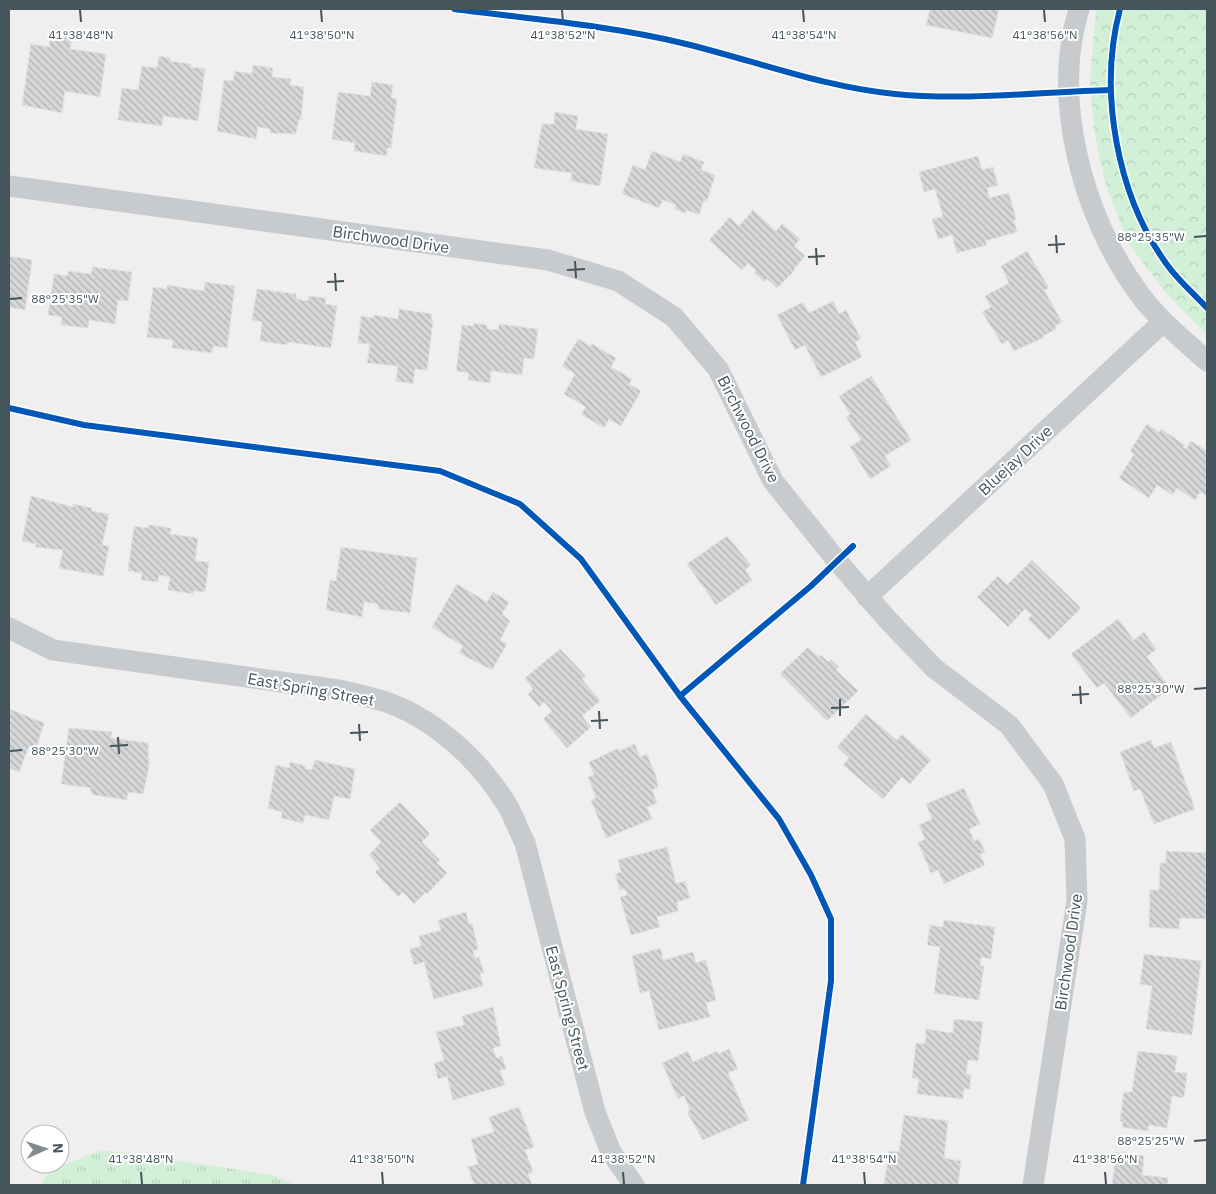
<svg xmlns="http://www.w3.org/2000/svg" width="1216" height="1194" font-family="'IBM Plex Sans',sans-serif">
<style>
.grass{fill:url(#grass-tufts)}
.forest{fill:url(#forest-crowns)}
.building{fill:url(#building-back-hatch);stroke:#e1e0e2}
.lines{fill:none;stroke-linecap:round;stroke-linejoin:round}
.minor{stroke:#c7cbce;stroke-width:21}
.cycleway-casing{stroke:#fff;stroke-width:9}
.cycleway{stroke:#0057b8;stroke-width:6}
.ticks{fill:none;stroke:#44555c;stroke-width:2}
.labels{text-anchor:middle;stroke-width:4;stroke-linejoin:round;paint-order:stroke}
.street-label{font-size:16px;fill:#44555c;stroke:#fff}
.ticks-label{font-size:12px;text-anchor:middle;fill:#44555c;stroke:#fff;stroke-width:4;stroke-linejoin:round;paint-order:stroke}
</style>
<defs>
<pattern id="grass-tufts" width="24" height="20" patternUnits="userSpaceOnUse" patternTransform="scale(1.25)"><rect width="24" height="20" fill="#d1f0d7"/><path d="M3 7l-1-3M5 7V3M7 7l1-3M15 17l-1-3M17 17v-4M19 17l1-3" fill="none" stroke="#b5d0bb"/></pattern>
<pattern id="forest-crowns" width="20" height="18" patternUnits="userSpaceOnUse" patternTransform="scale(1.25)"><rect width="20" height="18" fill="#d1f0d7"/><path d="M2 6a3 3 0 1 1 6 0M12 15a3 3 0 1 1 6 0" fill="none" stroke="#b5d0bb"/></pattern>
<pattern id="building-back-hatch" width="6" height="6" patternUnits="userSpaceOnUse" patternTransform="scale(1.25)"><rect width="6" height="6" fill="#d6d7d9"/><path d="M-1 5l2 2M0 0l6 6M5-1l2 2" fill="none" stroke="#afb1b3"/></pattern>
</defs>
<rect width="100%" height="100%" fill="#f0eeef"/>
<path class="grass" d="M 101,1151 L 123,1152 L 272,1175 L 295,1185 L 41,1185 C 43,1180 46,1176 50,1172 C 55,1168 94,1152 101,1151 Z"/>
<polygon class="forest" points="1096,9 1207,9 1207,335 1166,293 1129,244 1106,186 1094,132 1090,81"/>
<g class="building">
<polygon points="930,9 999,9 992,38 926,25"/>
<polygon points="51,33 72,36 70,49 106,54 100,97 65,91 62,113 22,105 31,44 49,47"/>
<polygon points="159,56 170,58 170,61 191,64 191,67 205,69 198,121 163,116 162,126 118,120 122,88 138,90 142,66 157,68"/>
<polygon points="253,65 273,68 272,77 291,79 290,85 304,87 301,120 299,119 296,134 270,133 270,129 258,127 256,139 217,131 224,80 233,81 235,71 252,74"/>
<polygon points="372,82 393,85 391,98 397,99 391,148 387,148 387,156 354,151 355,143 332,139 338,92 370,96"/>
<polygon points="555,112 578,116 576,129 608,134 600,186 571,181 572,173 534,168 542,124 554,124"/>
<polygon points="652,151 680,162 683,154 704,162 701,170 715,175 707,201 704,200 699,215 687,210 685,213 674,209 676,205 663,200 659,208 622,194 633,165 645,170"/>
<polygon points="978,156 982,170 993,167 998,185 987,188 989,198 1009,193 1016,219 1014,220 1017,232 985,241 987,245 957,253 952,235 938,239 932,219 943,217 935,189 924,192 919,172"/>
<polygon points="753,210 776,231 782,224 800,239 794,246 805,256 794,269 795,270 777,288 767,279 765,282 754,273 756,270 748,263 742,270 709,240 730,217 739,226"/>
<polygon points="1027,251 1049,288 1044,290 1062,322 1055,326 1056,329 1043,336 1043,338 1014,351 1008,340 1002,344 982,312 991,307 985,296 1009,283 1001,266"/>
<polygon points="9,256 32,260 25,310 9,307"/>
<polygon points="93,267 132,272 128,301 118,300 115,324 89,320 88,328 61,325 62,317 48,315 54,274 67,276 68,271 91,274"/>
<polygon points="205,282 235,286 227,348 213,346 212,353 172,348 173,340 147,337 153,287 167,289 167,285 204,291"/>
<polygon points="257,289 296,294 296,299 308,301 309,296 326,298 325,304 337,306 331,348 288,342 287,345 260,341 262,322 252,320"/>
<polygon points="833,301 839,314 846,310 861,339 855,342 862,357 821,377 805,345 795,350 777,315 803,302 809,313"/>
<polygon points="399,309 432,314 431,321 433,321 427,370 415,369 413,384 396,381 398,366 367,363 370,344 358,343 361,316 373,318 374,315 398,319"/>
<polygon points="474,323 487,325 487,329 498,330 499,324 538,329 534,359 524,358 522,375 491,371 490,383 468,380 469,373 456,371 462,325 474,326"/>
<polygon points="578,339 590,346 592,344 616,358 611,367 632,379 629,384 641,391 621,426 609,419 604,428 581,414 586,407 564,394 575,374 562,366"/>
<polygon points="871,376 911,440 885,456 891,466 870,479 850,447 861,440 846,417 850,414 839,396"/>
<polygon points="1147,424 1159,432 1161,429 1185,445 1183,447 1186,449 1191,441 1207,451 1207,496 1200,492 1195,500 1177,488 1173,495 1157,485 1149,498 1119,478 1134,454 1130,451"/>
<polygon points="31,496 73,507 73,504 92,508 91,511 109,514 102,545 109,546 103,576 59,568 63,550 35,547 36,544 22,541"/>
<polygon points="149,525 171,528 170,534 198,538 195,561 209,562 205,592 193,591 193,594 168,590 170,577 159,575 158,582 141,580 142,573 128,571 134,526 148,528"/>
<polygon points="727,536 751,565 745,570 752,580 716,605 687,564"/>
<polygon points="341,547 417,558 410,613 378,609 378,604 364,602 362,617 326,610 330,580 336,581"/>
<polygon points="1032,560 1081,608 1049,640 1028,619 1032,615 1025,609 1008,627 977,597 998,576 1007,585"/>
<polygon points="457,584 487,602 493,592 509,602 502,614 510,621 500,640 507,644 492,670 459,653 463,646 432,627"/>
<polygon points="1118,619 1134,640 1144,632 1156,649 1147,657 1170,688 1131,718 1104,683 1097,688 1071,654"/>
<polygon points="808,647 819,657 821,655 828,662 831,659 839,667 836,670 858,691 827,721 780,674"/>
<polygon points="560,649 586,676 582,679 600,701 582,716 591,727 567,748 543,719 552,711 544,702 539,707 528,694 533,689 525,678"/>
<polygon points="9,709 44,723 36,749 29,746 19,772 9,768"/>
<polygon points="866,714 897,740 902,734 931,760 910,784 902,777 883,799 843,765 849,758 837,747"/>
<polygon points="69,728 112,732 111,738 148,743 149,767 143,794 128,792 127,800 94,795 90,791 91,788 61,784"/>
<polygon points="1151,740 1154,748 1171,742 1195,809 1154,824 1140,789 1134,791 1120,752"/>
<polygon points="635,744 640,757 647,754 656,776 658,787 652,790 657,803 647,807 652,819 606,838 591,800 596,798 588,777 594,775 589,762 619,748 619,751"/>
<polygon points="315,760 355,769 350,799 334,796 329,820 305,815 303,823 281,818 282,812 268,808 276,765 289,768 290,762 306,766 305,769 312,770"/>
<polygon points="964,788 980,824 969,829 974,841 979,839 981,843 985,852 980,854 985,865 944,884 938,870 931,873 918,843 925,839 919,825 932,819 926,804"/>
<polygon points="400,802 430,834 422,842 440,860 437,863 447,873 427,894 426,892 414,904 403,892 398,897 375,872 380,868 369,855 381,842 370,830"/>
<polygon points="667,847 676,884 685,881 690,898 677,902 678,911 657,917 660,927 631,935 620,897 627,895 625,889 620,890 615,874 621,872 618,860"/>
<polygon points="1166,851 1207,853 1206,919 1180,918 1179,929 1149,927 1150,890 1159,890 1160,863 1166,863"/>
<polygon points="466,912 469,924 472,923 478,949 473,951 475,958 479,957 484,973 480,974 483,986 434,999 424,962 414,965 410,949 421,946 419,936 441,930 438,920"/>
<polygon points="944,920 995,927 991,959 981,957 980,966 984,966 979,1000 934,993 940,947 927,945 930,925 943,927"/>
<polygon points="661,948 663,960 693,952 696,963 706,960 716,1000 706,1003 710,1017 659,1030 649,991 640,993 632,956"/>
<polygon points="1144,954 1201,961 1192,1035 1146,1029 1152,986 1140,984"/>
<polygon points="493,1007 501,1046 493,1048 496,1058 502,1056 506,1069 500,1070 505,1085 453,1100 447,1076 438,1079 434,1063 444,1060 436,1032 464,1025 462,1016"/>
<polygon points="954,1019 983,1022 978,1061 968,1060 966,1074 971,1075 970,1089 964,1089 963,1099 917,1094 919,1079 912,1078 916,1043 925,1044 926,1029 953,1033"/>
<polygon points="729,1049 738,1069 728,1073 749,1120 703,1140 687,1112 690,1110 684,1096 678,1099 662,1063 688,1051 693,1062 717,1051 718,1054"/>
<polygon points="1138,1051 1177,1056 1175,1072 1187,1073 1184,1098 1172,1096 1167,1128 1149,1125 1148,1131 1122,1127 1123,1122 1120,1121 1124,1092 1132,1092"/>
<polygon points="519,1107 534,1147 525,1150 533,1172 528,1174 532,1185 474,1185 468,1167 478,1164 471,1139 494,1132 489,1117"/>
<polygon points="904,1115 948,1121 944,1158 961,1161 958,1185 884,1185 889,1151 899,1152"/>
<polygon points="1116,1152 1144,1156 1142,1175 1168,1178 1167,1185 1112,1185"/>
</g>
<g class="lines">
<g class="minor">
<path d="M 1079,9 C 1051,100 1083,217 1138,292 C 1157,319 1183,339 1207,361"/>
<polyline points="9,186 548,260 618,281 674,317 718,369 773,481 838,562 887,619 934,668 1009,725 1053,784 1075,839 1077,901 1033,1185"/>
<polyline points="867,597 1163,322"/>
<path d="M 9,628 L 53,650 L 339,690 C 352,693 366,696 380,700 C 432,716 479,759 507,805 C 514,817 519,831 525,843 L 595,1112 L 611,1152 L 634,1185"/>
</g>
<g class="cycleway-casing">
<g id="cycleway">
<path d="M 454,9 C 530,19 607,25 682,43 C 753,60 822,87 895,94 C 965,101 1040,92 1110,90"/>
<path d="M 1120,9 C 1098,92 1117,197 1168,266 C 1179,281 1194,294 1207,308"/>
<polyline points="9,408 84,425 440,471 520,504 581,559 680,696 779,819 811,875 831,919 831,981 803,1185"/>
<polyline points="680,696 811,586 853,546"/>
</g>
</g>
<use href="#cycleway" class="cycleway"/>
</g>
<path class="ticks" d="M 80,10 L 81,22M 321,10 L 322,22M 562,10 L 563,22M 803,10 L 804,22M 1044,10 L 1045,22M 1056,235 L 1057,253M 1194,237 L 1206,236M 1048,245 L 1065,244M 816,248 L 817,265M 808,257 L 825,256M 575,261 L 576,278M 567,270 L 585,269M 335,273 L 336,291M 327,282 L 344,281M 10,299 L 22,298M 1080,686 L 1081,704M 1194,689 L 1206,688M 1072,695 L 1089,694M 840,699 L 840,716M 831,708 L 849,707M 599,711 L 600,729M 591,721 L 608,720M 359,724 L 360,741M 350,733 L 368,732M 118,737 L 119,754M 110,746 L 128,745M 10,751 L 22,750M 1194,1141 L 1206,1140M 141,1172 L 142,1184M 382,1172 L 383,1184M 623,1172 L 624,1184M 864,1172 L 865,1184M 1105,1172 L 1106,1184"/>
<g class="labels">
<g class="street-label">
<text transform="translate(391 239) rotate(8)" y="6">Birchwood Drive</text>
<text transform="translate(749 429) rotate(63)" y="6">Birchwood Drive</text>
<text transform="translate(1015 460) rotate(-43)" y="6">Bluejay Drive</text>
<text transform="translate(311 689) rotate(10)" y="6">East Spring Street</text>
<text transform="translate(1068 952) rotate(-82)" y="6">Birchwood Drive</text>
<text transform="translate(568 1008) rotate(75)" y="6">East Spring Street</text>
</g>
</g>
<g class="ticks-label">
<text x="81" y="39">41°38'48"N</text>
<text x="322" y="39">41°38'50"N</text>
<text x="563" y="39">41°38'52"N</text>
<text x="804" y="39">41°38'54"N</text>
<text x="1045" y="39">41°38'56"N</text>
<text x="1151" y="241">88°25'35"W</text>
<text x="65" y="303">88°25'35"W</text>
<text x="1151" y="693">88°25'30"W</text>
<text x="65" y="755">88°25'30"W</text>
<text x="1151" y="1145">88°25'25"W</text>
<text x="141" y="1163">41°38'48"N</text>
<text x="382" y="1163">41°38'50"N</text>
<text x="623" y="1163">41°38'52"N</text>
<text x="864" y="1163">41°38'54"N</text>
<text x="1105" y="1163">41°38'56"N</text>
</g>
<rect width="1216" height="1194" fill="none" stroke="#44555c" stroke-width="20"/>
<g transform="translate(45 1149) rotate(87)"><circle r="24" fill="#ffffff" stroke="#b4bbbe"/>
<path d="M0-4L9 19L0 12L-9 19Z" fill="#808b8f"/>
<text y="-8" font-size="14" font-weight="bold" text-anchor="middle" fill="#44555c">N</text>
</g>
</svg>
